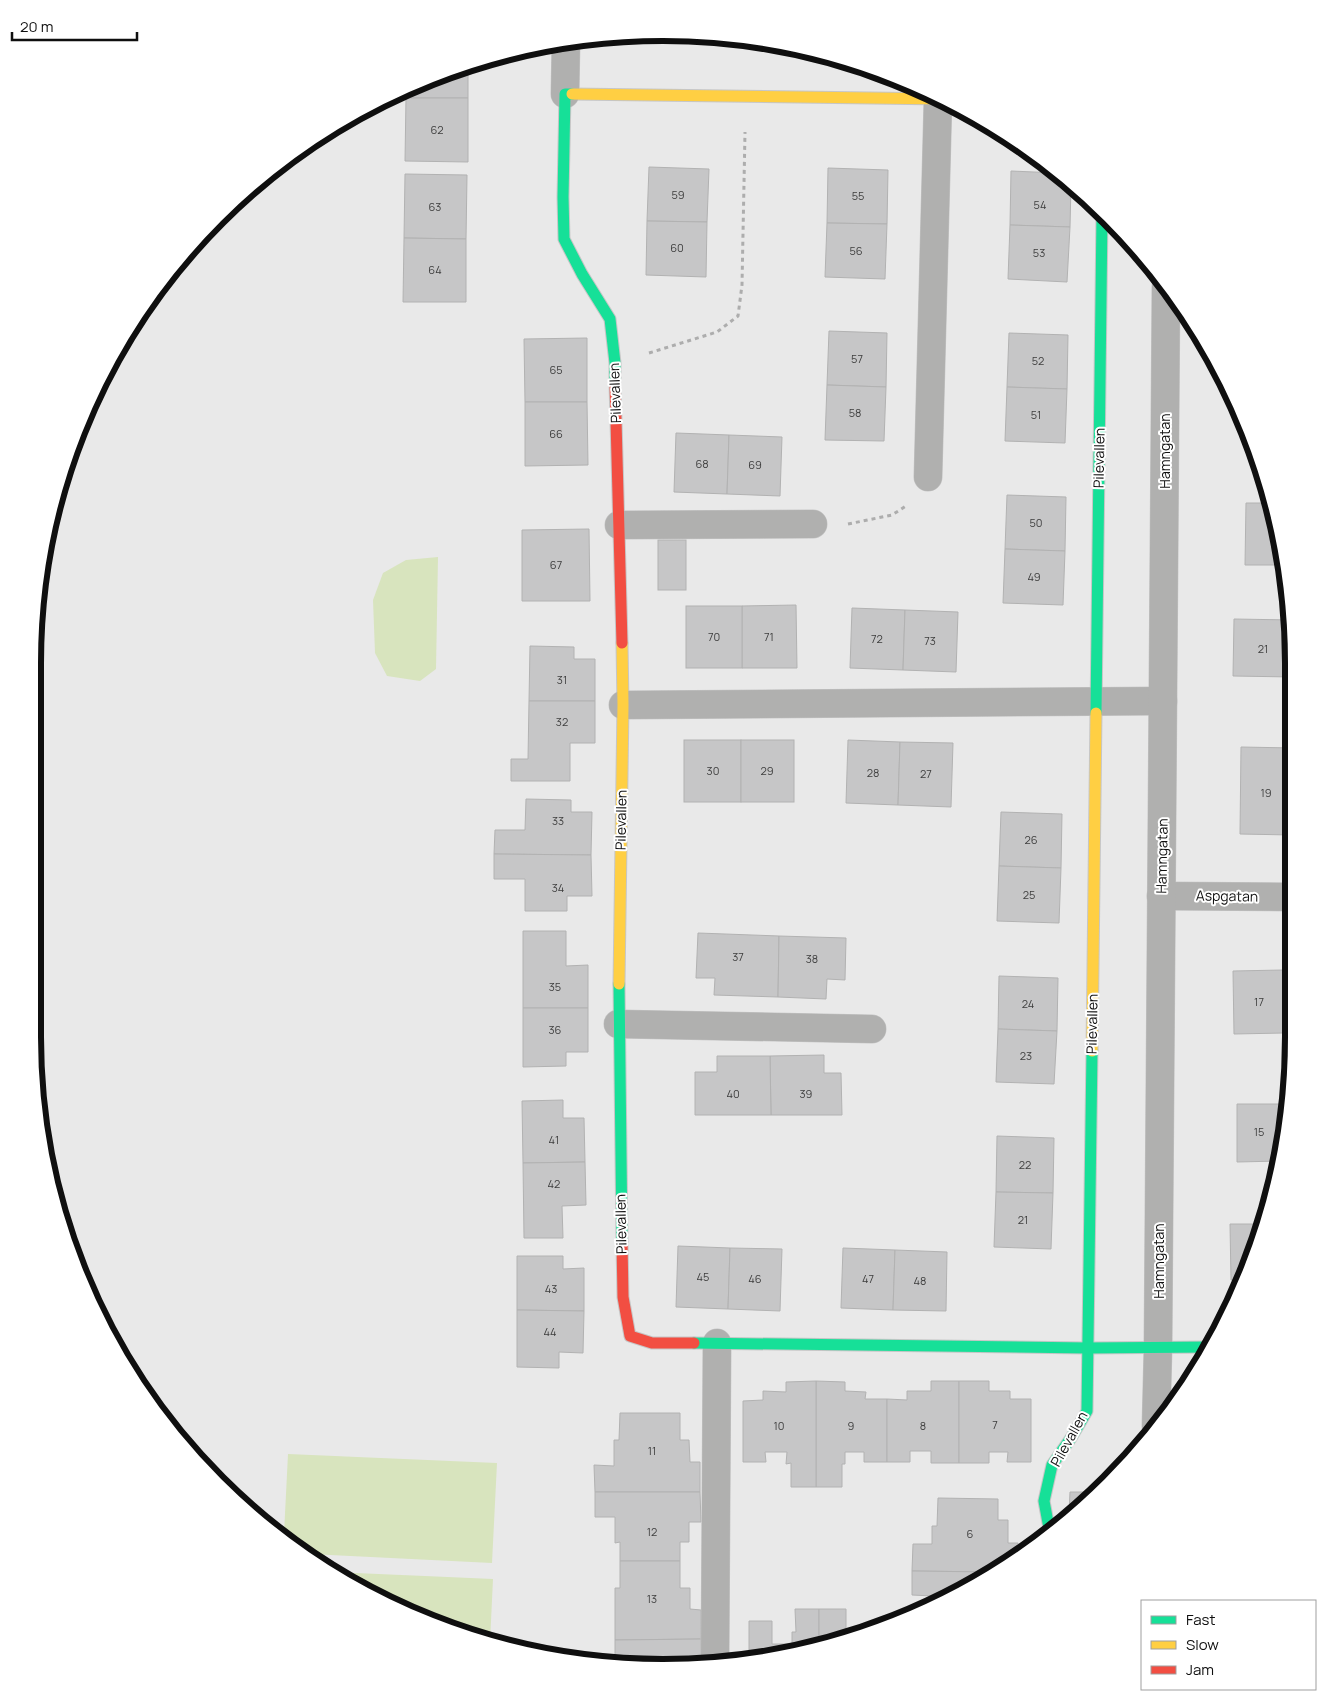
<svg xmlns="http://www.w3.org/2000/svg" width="1326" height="1700" font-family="Manrope,sans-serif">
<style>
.green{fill:#d8e4be}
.building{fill:#c6c6c7;stroke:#b2b2b2}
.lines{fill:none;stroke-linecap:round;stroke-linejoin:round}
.street-casing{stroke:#c6c6c6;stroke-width:29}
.fast-casing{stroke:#c6c6c6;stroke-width:13}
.slow-casing{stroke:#c6c6c6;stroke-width:13}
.jam-casing{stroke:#c6c6c6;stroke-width:13}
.path{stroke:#adadad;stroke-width:3;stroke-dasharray:4 4;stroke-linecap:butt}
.street{stroke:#b0b0af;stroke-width:28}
.fast{stroke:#16e098;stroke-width:11}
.slow{stroke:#ffcf43;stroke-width:11}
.jam{stroke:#f24e42;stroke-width:11}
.labels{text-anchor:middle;stroke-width:4;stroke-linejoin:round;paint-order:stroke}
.number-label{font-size:11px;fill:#3d3d3d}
.street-label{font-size:14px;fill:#0f0f0f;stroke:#fff}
.rim{fill:none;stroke:#0f0f0f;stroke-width:6}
</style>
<rect width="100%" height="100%" fill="#e9e9e9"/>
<g class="green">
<polygon points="438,557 436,669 420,681 387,676 375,653 373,600 383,573 406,560"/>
<polygon points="288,1454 497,1463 492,1563 310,1554 284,1534"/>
<polygon points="333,1572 493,1579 490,1642 348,1583"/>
</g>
<g class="building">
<polygon points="707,34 707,41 646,39 646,36"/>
<polygon points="468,64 468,98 406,98 406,91 460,66"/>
<polygon points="406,98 468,98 468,162 405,161"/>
<polygon points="649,167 709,169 707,222 647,221"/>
<polygon points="828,168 888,170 887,224 827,223"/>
<polygon points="1011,171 1057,173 1071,185 1070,227 1010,225"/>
<polygon points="405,174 467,175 466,239 404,238"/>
<polygon points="647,221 707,222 706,277 646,275"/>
<polygon points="827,223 887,224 885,279 825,277"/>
<polygon points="1010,225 1070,227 1067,282 1008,279"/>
<polygon points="404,238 466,239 466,302 403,302"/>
<polygon points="829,331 887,333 886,387 827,385"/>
<polygon points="1009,333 1068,335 1067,389 1007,387"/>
<polygon points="587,338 587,402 525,402 524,339"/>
<polygon points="827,385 886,387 884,441 825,440"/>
<polygon points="1007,387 1067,389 1065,443 1005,441"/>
<polygon points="525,402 587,402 588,465 525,466"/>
<polygon points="676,433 729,435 727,494 674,492"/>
<polygon points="729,435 782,437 780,496 727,494"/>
<polygon points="1007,495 1066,497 1065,551 1005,549"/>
<polygon points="1246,503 1269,503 1281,565 1245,565"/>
<polygon points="589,529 590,601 522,601 522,530"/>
<rect x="658" y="540" width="28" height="50"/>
<polygon points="1005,549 1065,551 1063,605 1003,603"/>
<polygon points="796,605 797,668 742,668 742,606"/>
<rect x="686" y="606" width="56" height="62"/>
<polygon points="852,608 905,610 903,670 850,668"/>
<polygon points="905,610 958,612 956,672 903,670"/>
<polygon points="1234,619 1292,620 1292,677 1233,676"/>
<polygon points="530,646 574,647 574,659 595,659 595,701 529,701"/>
<polygon points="529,701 595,701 595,743 570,743 570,781 511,781 511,759 528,759"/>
<rect x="684" y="740" width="57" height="62"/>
<rect x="741" y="740" width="53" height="62"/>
<polygon points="848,740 900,742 898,805 846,803"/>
<polygon points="900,742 953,743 951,807 898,805"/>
<polygon points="1241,747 1293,748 1291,835 1240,834"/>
<polygon points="526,799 571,800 571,812 592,812 591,855 494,854 495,830 525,830"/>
<polygon points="1001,812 1062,814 1061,868 999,866"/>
<polygon points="494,854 591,855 592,896 567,896 567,911 525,911 525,879 494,879"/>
<polygon points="999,866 1061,868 1059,923 997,921"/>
<polygon points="523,931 566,931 566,966 588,965 588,1008 523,1008"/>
<polygon points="698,933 779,936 778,997 714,995 715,978 696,978"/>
<polygon points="779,936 846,938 845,980 827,979 826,999 778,997"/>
<polygon points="1283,970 1284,1033 1234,1034 1233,971"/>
<polygon points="999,976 1058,978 1057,1031 998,1029"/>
<polygon points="523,1008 588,1008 588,1052 566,1052 566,1066 523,1067"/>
<polygon points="998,1029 1057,1031 1054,1084 996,1082"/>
<polygon points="824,1055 824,1073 841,1073 842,1115 771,1115 770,1056"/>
<polygon points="717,1056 770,1056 771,1115 695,1115 695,1072 717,1072"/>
<polygon points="563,1100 563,1118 584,1118 585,1162 523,1163 522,1101"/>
<polygon points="1237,1104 1280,1104 1281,1161 1237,1162"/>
<polygon points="997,1136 1054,1138 1053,1193 996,1192"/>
<polygon points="585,1162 586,1205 562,1206 563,1238 524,1238 523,1163"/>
<polygon points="996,1192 1053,1193 1051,1249 994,1247"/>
<polygon points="1230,1224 1262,1224 1245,1280 1231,1280"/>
<polygon points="678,1246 730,1248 728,1309 676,1307"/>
<polygon points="730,1248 782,1249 780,1311 728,1309"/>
<polygon points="843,1248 895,1250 893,1310 841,1308"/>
<polygon points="895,1250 947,1252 946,1311 893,1310"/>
<polygon points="517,1256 563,1256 563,1269 584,1268 584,1311 517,1310"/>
<polygon points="517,1310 584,1311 583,1353 559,1352 559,1368 517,1367"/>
<polygon points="816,1381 845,1382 845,1391 866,1392 865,1399 887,1399 887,1462 864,1462 864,1452 845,1452 845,1464 842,1464 842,1487 816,1487"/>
<polygon points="816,1381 816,1487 791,1487 791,1463 786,1464 787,1452 765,1452 766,1462 743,1462 743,1401 763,1400 763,1391 786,1392 786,1382"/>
<polygon points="931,1381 959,1381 959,1463 931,1463 931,1451 910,1451 910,1462 887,1462 887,1399 907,1400 907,1391 931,1391"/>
<polygon points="959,1381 989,1381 989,1391 1010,1391 1010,1399 1031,1399 1031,1462 1007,1462 1008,1452 989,1452 989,1463 959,1463"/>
<polygon points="620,1413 680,1413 680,1440 689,1440 690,1462 700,1462 700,1492 595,1492 594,1465 614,1466 614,1440 619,1440"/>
<polygon points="595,1492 700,1492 701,1522 689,1522 689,1542 680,1542 680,1561 620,1561 620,1542 615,1543 615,1517 595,1517"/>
<polygon points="1070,1492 1097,1492 1069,1513"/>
<polygon points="938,1498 998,1499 998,1520 1008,1520 1008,1543 1018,1543 1018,1552 992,1572 912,1571 913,1544 932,1544 932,1526 937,1526"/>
<polygon points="620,1561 680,1561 680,1588 690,1588 690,1609 701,1610 701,1639 615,1640 615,1588 620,1588"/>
<polygon points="912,1571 992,1572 978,1583 933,1602 933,1596 912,1595"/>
<polygon points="795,1609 819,1609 819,1647 749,1656 749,1621 772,1621 772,1644 792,1644 792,1632 796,1632"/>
<polygon points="819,1609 846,1609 846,1633 851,1633 851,1636 826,1646 819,1647"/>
<polygon points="701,1639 701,1663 663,1667 615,1661 615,1640"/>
</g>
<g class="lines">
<g class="street-casing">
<g id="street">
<polyline points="565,94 566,41"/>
<polyline points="928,477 938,99"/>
<polyline points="619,525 813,524"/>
<polyline points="623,705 1163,701"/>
<polyline points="1161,896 1293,897"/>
<polyline points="618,1024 872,1029"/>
<polyline points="1156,1426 1158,1348 1166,287"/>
<polyline points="715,1661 717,1343"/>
</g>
</g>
<g class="fast-casing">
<g id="fast">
<polyline points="572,94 565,94 563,197 564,239 582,274 610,319 615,363 615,383"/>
<polyline points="1096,713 1102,215"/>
<polyline points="619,984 622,1242"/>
<polyline points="694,1343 1087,1348 1209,1347"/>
<polyline points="1049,1528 1044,1501 1052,1465 1071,1438 1087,1411 1092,1051"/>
</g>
</g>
<g class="slow-casing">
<g id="slow">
<polyline points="572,94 945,99"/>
<polyline points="619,984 623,705 622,643"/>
<polyline points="1092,1051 1096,713"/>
</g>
</g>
<g class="jam-casing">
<g id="jam">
<polyline points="615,383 622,643"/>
<polyline points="622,1242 623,1297 630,1336 652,1343 694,1343"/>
</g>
</g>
<g class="path">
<polyline points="649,353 717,332 738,316 742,285 745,132"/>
<polyline points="848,524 892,515 906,506"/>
<polyline points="1127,1461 1127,1448"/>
</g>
<use href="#street" class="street"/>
<use href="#fast" class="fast"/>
<use href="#slow" class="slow"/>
<use href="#jam" class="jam"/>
</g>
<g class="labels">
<g class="number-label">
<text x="437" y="134">62</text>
<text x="678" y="199">59</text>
<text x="858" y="200">55</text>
<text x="1040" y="209">54</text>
<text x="435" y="211">63</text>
<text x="677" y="252">60</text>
<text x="856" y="255">56</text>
<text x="1039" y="257">53</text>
<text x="435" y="274">64</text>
<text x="857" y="363">57</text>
<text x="1038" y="365">52</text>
<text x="556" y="374">65</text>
<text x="855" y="417">58</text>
<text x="1036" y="419">51</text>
<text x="556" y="438">66</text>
<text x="702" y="468">68</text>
<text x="755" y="469">69</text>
<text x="1036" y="527">50</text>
<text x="556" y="569">67</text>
<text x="1034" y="581">49</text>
<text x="714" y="641">70</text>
<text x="769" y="641">71</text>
<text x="877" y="643">72</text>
<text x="930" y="645">73</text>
<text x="1263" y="653">21</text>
<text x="562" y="684">31</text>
<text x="562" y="726">32</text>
<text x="713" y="775">30</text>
<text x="767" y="775">29</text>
<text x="873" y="777">28</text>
<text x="926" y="778">27</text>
<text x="1266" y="797">19</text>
<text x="558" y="825">33</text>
<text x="1031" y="844">26</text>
<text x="558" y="892">34</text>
<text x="1029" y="899">25</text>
<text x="738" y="961">37</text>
<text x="812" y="963">38</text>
<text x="555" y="991">35</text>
<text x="1259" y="1006">17</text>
<text x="1028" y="1008">24</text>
<text x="555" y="1034">36</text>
<text x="1026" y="1060">23</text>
<text x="733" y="1098">40</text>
<text x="806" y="1098">39</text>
<text x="1259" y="1136">15</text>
<text x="554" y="1144">41</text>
<text x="1025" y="1169">22</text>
<text x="554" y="1188">42</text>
<text x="1023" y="1224">21</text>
<text x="703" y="1281">45</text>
<text x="755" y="1283">46</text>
<text x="868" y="1283">47</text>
<text x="920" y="1285">48</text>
<text x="551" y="1293">43</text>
<text x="550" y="1336">44</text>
<text x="995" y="1429">7</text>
<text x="779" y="1430">10</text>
<text x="851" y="1430">9</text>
<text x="923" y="1430">8</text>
<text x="652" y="1455">11</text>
<text x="652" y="1536">12</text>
<text x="970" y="1538">6</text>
<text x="652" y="1603">13</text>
</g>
<g class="street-label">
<text transform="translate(615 393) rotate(-92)" y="5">Pilevallen</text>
<text transform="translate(1165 451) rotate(-90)" y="5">Hamngatan</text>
<text transform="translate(1099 458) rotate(-89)" y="5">Pilevallen</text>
<text transform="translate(621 820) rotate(-89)" y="5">Pilevallen</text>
<text transform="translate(1162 856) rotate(-89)" y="5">Hamngatan</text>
<text transform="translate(1227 896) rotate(1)" y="5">Aspgatan</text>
<text transform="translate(1092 1024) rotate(-89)" y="5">Pilevallen</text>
<text transform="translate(621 1224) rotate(-91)" y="5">Pilevallen</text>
<text transform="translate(1159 1261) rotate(-90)" y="5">Hamngatan</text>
<text transform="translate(1069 1439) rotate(-61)" y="5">Pilevallen</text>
</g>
</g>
<path d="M0 0H1326V1700H0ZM663 41H663A622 622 0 0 1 1285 663V1037A622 622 0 0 1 663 1659H663A622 622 0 0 1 41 1037V663A622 622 0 0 1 663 41Z" fill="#fff" fill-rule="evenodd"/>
<path class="rim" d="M663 41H663A622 622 0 0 1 1285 663V1037A622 622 0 0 1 663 1659H663A622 622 0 0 1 41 1037V663A622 622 0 0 1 663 41Z"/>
<rect x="1141" y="1600" width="175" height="90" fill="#ffffff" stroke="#9f9f9f"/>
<rect x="1151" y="1616" width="25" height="8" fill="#16e098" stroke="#9f9f9f"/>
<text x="1186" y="1625" font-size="15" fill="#0f0f0f">Fast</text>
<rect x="1151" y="1641" width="25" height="8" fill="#ffcf43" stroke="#9f9f9f"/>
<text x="1186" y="1650" font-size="15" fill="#0f0f0f">Slow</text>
<rect x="1151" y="1666" width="25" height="8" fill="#f24e42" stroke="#9f9f9f"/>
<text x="1186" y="1675" font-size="15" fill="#0f0f0f">Jam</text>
<path d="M12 32v8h125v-8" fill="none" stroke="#0f0f0f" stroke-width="2.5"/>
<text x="20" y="32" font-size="15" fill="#0f0f0f" stroke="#ffffff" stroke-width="4" paint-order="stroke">20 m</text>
</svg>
